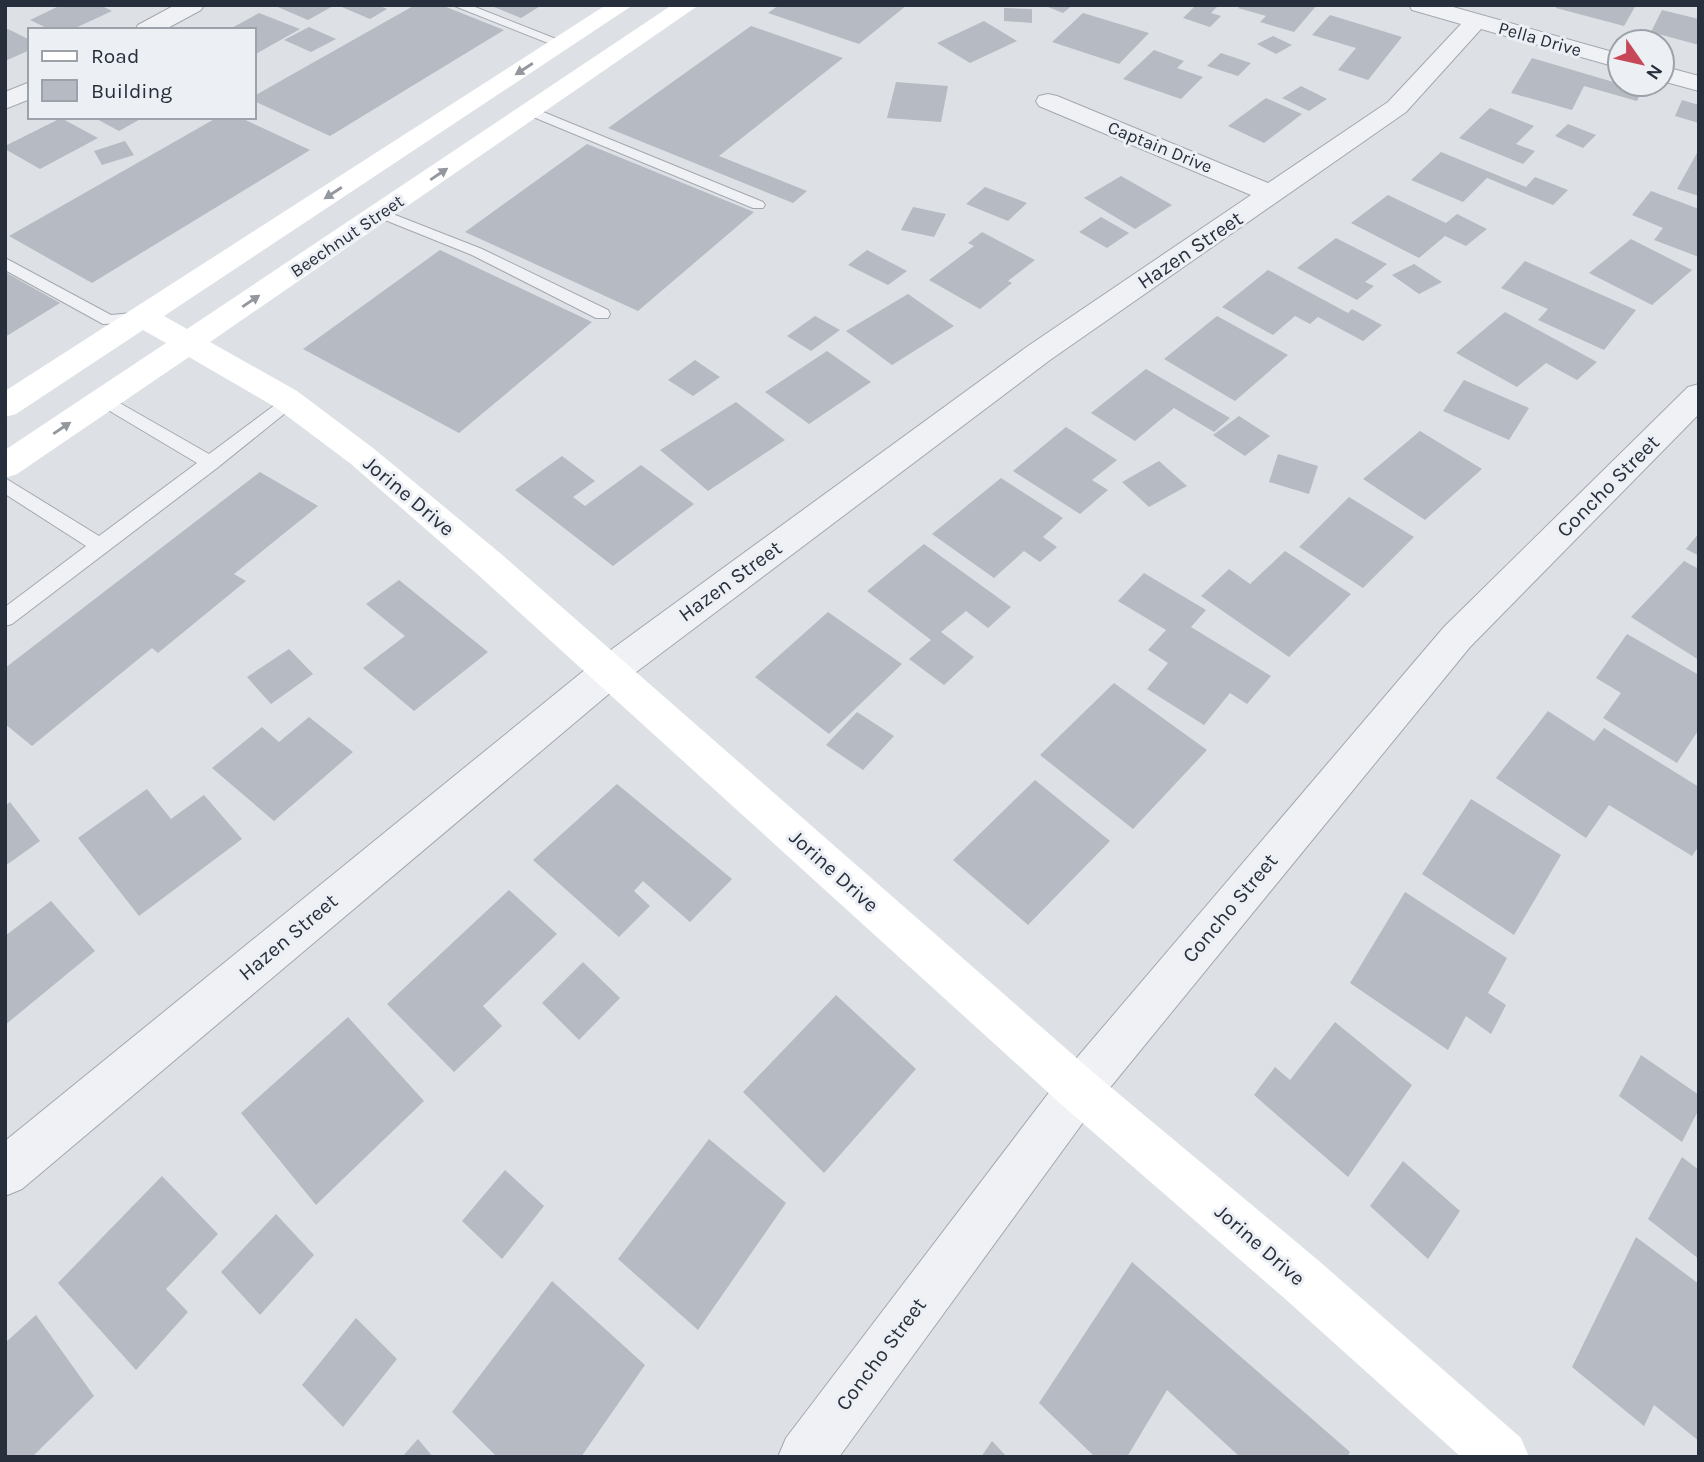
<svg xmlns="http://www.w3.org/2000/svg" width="1704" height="1462" font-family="Karla,sans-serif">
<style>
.building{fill:#b5bac3}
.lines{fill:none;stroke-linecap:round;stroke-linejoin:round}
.lane-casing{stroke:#a3a8b0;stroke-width:2}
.street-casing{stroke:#a3a8b0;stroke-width:2}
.lane{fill:#f0f1f5;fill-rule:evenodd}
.street{fill:#f0f1f5;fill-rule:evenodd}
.secondary{fill:#fff;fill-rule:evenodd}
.oneway{fill:#93979e}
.labels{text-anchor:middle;stroke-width:6;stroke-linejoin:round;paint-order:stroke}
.far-street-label{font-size:18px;fill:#272f3c;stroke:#eceff4}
.street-label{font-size:21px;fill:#272f3c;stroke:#eceff4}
</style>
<rect width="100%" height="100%" fill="#dde1e6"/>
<g class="building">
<polygon points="61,5 100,5 112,11 71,30 51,30 30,20"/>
<polygon points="273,5 335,5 308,20"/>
<polygon points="337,5 378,5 387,9 370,19"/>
<polygon points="415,5 441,5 504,30 330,136 254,101 254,96"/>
<polygon points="489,5 542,5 521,18"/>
<polygon points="779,5 907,5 859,44 768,13"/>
<polygon points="1043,5 1073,5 1063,13"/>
<polygon points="1196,5 1219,5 1211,13 1221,16 1210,27 1183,18"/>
<polygon points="1241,5 1317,5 1294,32 1260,22 1266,16 1238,8"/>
<polygon points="1558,5 1636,5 1624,26 1556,8"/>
<polygon points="1004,8 1032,9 1032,23 1004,21"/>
<polygon points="1662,10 1699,19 1699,45 1651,32"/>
<polygon points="259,13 300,29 254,55 254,30 228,30"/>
<polygon points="1083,13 1149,33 1119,64 1052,42"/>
<polygon points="1330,15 1402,37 1368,80 1338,70 1356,48 1312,35"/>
<polygon points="984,21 1017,41 970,63 937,43"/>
<polygon points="751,26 843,58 719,156 807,191 793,203 608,128"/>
<polygon points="309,27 336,39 311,52 284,40"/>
<polygon points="8,29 30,40 30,50 5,61 5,30"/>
<polygon points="1273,36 1292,45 1276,54 1257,44"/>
<polygon points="1154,50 1184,61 1177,68 1203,77 1181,99 1123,79"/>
<polygon points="1221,53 1251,63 1238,76 1207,66"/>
<polygon points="1532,58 1620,84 1643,88 1637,101 1584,86 1572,110 1511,93"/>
<polygon points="896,82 948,86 941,122 887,118"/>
<polygon points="1301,86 1327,99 1309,111 1282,98"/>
<polygon points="1266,98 1302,114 1264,143 1228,126"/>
<polygon points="1682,100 1699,105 1699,123 1675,116"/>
<polygon points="1490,108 1534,126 1516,144 1535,151 1523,164 1459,138"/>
<polygon points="93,117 144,117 119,131"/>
<polygon points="218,117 239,117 310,150 92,283 9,236"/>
<polygon points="61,118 98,138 40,169 5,149 5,146"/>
<polygon points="1568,124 1596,135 1583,148 1555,136"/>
<polygon points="125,141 134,155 102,165 94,151"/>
<polygon points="587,144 754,212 638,311 465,232"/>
<polygon points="1441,152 1526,187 1535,177 1568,190 1553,205 1487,178 1463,202 1411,180"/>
<polygon points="1697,153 1699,154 1699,196 1677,189"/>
<polygon points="1121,176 1172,205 1135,229 1084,198"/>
<polygon points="985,187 1027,203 1008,221 966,204"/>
<polygon points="1651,191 1699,209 1699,257 1654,240 1663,228 1632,215"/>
<polygon points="1388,195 1446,223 1457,214 1487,229 1466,246 1445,236 1419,258 1351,223"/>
<polygon points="913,207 946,214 934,237 901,230"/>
<polygon points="1101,217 1129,233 1107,248 1079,232"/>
<polygon points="982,232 1035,260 1008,281 1012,283 980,309 929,280 974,246 968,243"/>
<polygon points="1336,238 1387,264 1365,282 1374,286 1357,300 1297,268"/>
<polygon points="1631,239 1692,270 1652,305 1589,273"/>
<polygon points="440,250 592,322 459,433 303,349"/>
<polygon points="867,250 907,271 888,285 848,265"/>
<polygon points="1525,261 1636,310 1604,350 1538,320 1548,309 1501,288"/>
<polygon points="1414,264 1442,282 1419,294 1392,275"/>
<polygon points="1268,270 1348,313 1352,309 1382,325 1363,341 1318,317 1310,324 1295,316 1273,335 1222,307"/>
<polygon points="5,272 60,303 5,337"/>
<polygon points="908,294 954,326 892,365 846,331"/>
<polygon points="1505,312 1597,362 1577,380 1546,363 1517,387 1456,353"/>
<polygon points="815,316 840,330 811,351 787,336"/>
<polygon points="1217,316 1288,355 1235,401 1164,359"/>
<polygon points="827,351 871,382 809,424 765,392"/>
<polygon points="695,360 720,377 693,396 668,380"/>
<polygon points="1146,369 1230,418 1214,432 1174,408 1135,441 1091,413"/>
<polygon points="1464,380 1529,408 1509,440 1443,411"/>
<polygon points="736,402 785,440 708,491 660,450"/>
<polygon points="1239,416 1270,436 1245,456 1213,435"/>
<polygon points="1066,427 1117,460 1092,480 1108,490 1080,514 1013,471"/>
<polygon points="1420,431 1482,469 1425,520 1363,479"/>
<polygon points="1278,454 1318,466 1309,494 1269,482"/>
<polygon points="562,456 595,481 573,497 585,506 641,465 694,504 613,566 515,490"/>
<polygon points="1159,461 1187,486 1149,507 1122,482"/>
<polygon points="260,472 318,506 234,574 246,581 158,653 152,648 32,746 5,724 5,668"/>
<polygon points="1001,478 1063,518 1043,537 1057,547 1040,562 1024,551 994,578 932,534"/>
<polygon points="1349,497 1414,537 1363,588 1299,547"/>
<polygon points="1699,533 1699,556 1686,549"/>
<polygon points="924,544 1011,607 988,628 966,611 941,632 974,657 944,685 909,659 931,640 867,591"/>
<polygon points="1285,551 1351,594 1289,657 1201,596 1229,569 1250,584"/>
<polygon points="1684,561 1699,569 1699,660 1631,617"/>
<polygon points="1144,573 1206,610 1191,627 1271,676 1247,704 1230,693 1204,725 1147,689 1168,663 1148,650 1166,630 1118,601"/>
<polygon points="399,580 488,652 414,711 363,668 405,636 366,604"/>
<polygon points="828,612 902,664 829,734 755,677"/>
<polygon points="1627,634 1699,675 1699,729 1677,763 1603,718 1621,693 1596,678"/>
<polygon points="289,649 313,674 271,704 247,677"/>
<polygon points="1114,683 1207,750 1133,829 1040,755"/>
<polygon points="1548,711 1594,741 1604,728 1699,787 1699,846 1692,856 1609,805 1586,838 1496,778"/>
<polygon points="857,712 894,736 863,770 826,745"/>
<polygon points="309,717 353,752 274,821 212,768 262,727 279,742"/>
<polygon points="1035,780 1110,841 1028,925 953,860"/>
<polygon points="617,784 732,879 690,922 643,881 634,891 650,906 619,937 533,860"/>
<polygon points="147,789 171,819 204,795 242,839 139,916 78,838"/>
<polygon points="1471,799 1561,855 1514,935 1422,874"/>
<polygon points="10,802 40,841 5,866 5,806"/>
<polygon points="509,890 557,934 483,1006 502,1026 454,1072 387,1004"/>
<polygon points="1405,892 1507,958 1488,993 1506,1005 1491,1034 1466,1016 1448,1050 1350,983"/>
<polygon points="51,901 95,951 5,1025 5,936"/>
<polygon points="583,962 620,998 579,1040 542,1003"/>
<polygon points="836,995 916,1069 824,1173 743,1092"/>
<polygon points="348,1017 424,1101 316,1205 241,1113"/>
<polygon points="1335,1022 1412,1085 1348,1177 1254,1095 1275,1067 1290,1080"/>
<polygon points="1641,1055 1699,1095 1699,1109 1682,1142 1619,1096"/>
<polygon points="709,1139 786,1203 698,1330 618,1259"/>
<polygon points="1682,1157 1699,1170 1699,1259 1648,1219"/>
<polygon points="1403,1161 1460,1211 1428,1259 1370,1206"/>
<polygon points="505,1170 544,1206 502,1259 462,1221"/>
<polygon points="162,1176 218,1234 166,1289 188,1312 136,1370 58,1283"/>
<polygon points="276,1214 314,1255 260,1315 221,1272"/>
<polygon points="1636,1237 1699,1284 1699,1441 1654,1405 1644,1426 1572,1367"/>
<polygon points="1132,1262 1350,1452 1347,1457 1240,1457 1167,1390 1127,1457 1095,1457 1039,1403"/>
<polygon points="552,1281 645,1365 581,1457 497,1457 452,1412"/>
<polygon points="36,1315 94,1396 32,1457 5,1457 5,1343"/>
<polygon points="356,1318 397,1359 343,1427 302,1385"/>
<polygon points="418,1439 433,1457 402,1457"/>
<polygon points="992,1441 1007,1457 981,1457"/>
</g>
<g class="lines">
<g class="lane-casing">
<g id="lane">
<polygon points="452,5 470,5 569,44 563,48 558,47"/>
<polygon points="531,107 763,202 765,205 763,208 753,208 526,114 524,111"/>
<polygon points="380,209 482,249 608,310 610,314 608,318 596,318 472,255 375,216 373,213"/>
<polygon points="5,258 111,315 143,312 151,317 143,322 103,324 5,270"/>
<polygon points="104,394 209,454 284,398 296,398 299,402 217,468 12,624 5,626 5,607 86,546 5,494 5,478 99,536 197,463 98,404 95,400"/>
</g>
</g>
<g class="street-casing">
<g id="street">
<polygon points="175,5 204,5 201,10 164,30 135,30 138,25"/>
<polygon points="1409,5 1446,5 1620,54 1620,68 1481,29 1406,112 1050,360 623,682 22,1189 5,1196 5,1141 597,660 1028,346 1251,195 1039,106 1036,101 1039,96 1048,94 1057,96 1268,183 1388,102 1461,24 1412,10"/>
<polygon points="1662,66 1699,76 1699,91 1662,81"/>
<polygon points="30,82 30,99 5,109 5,92"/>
<polygon points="1699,384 1699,414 1470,647 1095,1106 839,1457 778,1457 786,1438 1063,1074 1444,627 1688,387"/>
</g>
</g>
<use href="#lane" class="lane"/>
<use href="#street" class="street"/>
<polygon class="secondary" points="606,5 633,5 164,316 187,329 672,5 699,5 210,342 297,391 373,448 500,553 1095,1074 1319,1261 1521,1438 1529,1457 1461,1457 1283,1297 1063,1106 476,573 351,464 275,407 189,357 17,474 5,478 5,450 166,343 143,330 16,414 5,417 5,391"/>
</g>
<defs><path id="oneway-solid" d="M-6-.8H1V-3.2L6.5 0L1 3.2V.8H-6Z" transform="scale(1.75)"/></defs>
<g class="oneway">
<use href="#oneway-solid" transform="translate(524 69) rotate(147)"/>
<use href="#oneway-solid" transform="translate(439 174) rotate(-34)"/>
<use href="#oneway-solid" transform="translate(333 193) rotate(147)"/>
<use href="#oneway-solid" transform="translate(251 301) rotate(-34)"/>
<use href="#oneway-solid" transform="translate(62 428) rotate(-34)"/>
</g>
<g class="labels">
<g class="far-street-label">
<text transform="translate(1540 39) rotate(16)" y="6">Pella Drive</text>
<text transform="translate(1160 147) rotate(22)" y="6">Captain Drive</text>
<text transform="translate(347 236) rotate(-34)" y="6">Beechnut Street</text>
</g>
<g class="street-label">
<text transform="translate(1190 250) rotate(-34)" y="7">Hazen Street</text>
<text transform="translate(1608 486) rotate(-45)" y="7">Concho Street</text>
<text transform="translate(409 496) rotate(40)" y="7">Jorine Drive</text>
<text transform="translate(730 581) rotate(-36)" y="7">Hazen Street</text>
<text transform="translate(834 871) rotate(42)" y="7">Jorine Drive</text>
<text transform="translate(1230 908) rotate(-50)" y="7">Concho Street</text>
<text transform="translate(288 937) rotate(-40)" y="7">Hazen Street</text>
<text transform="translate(1260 1245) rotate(41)" y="7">Jorine Drive</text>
<text transform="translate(881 1354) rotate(-53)" y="7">Concho Street</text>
</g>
</g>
<rect width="1704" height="1462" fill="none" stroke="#272f3c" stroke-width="14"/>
<rect x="28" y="28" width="228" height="91" fill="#eceff4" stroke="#9da2aa" stroke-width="2"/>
<rect x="42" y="51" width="35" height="10" fill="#ffffff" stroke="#9da2aa" stroke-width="2"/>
<text x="91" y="63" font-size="21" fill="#272f3c">Road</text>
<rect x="42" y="80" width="35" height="21" fill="#b5bac3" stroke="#9da2aa" stroke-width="2"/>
<text x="91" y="98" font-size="21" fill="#272f3c">Building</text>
<g transform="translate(1641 63) rotate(124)"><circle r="33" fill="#eceff4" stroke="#9da2aa" stroke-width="2"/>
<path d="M0-5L12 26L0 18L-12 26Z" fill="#c74758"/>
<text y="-10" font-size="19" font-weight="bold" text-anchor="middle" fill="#272f3c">N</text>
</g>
</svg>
